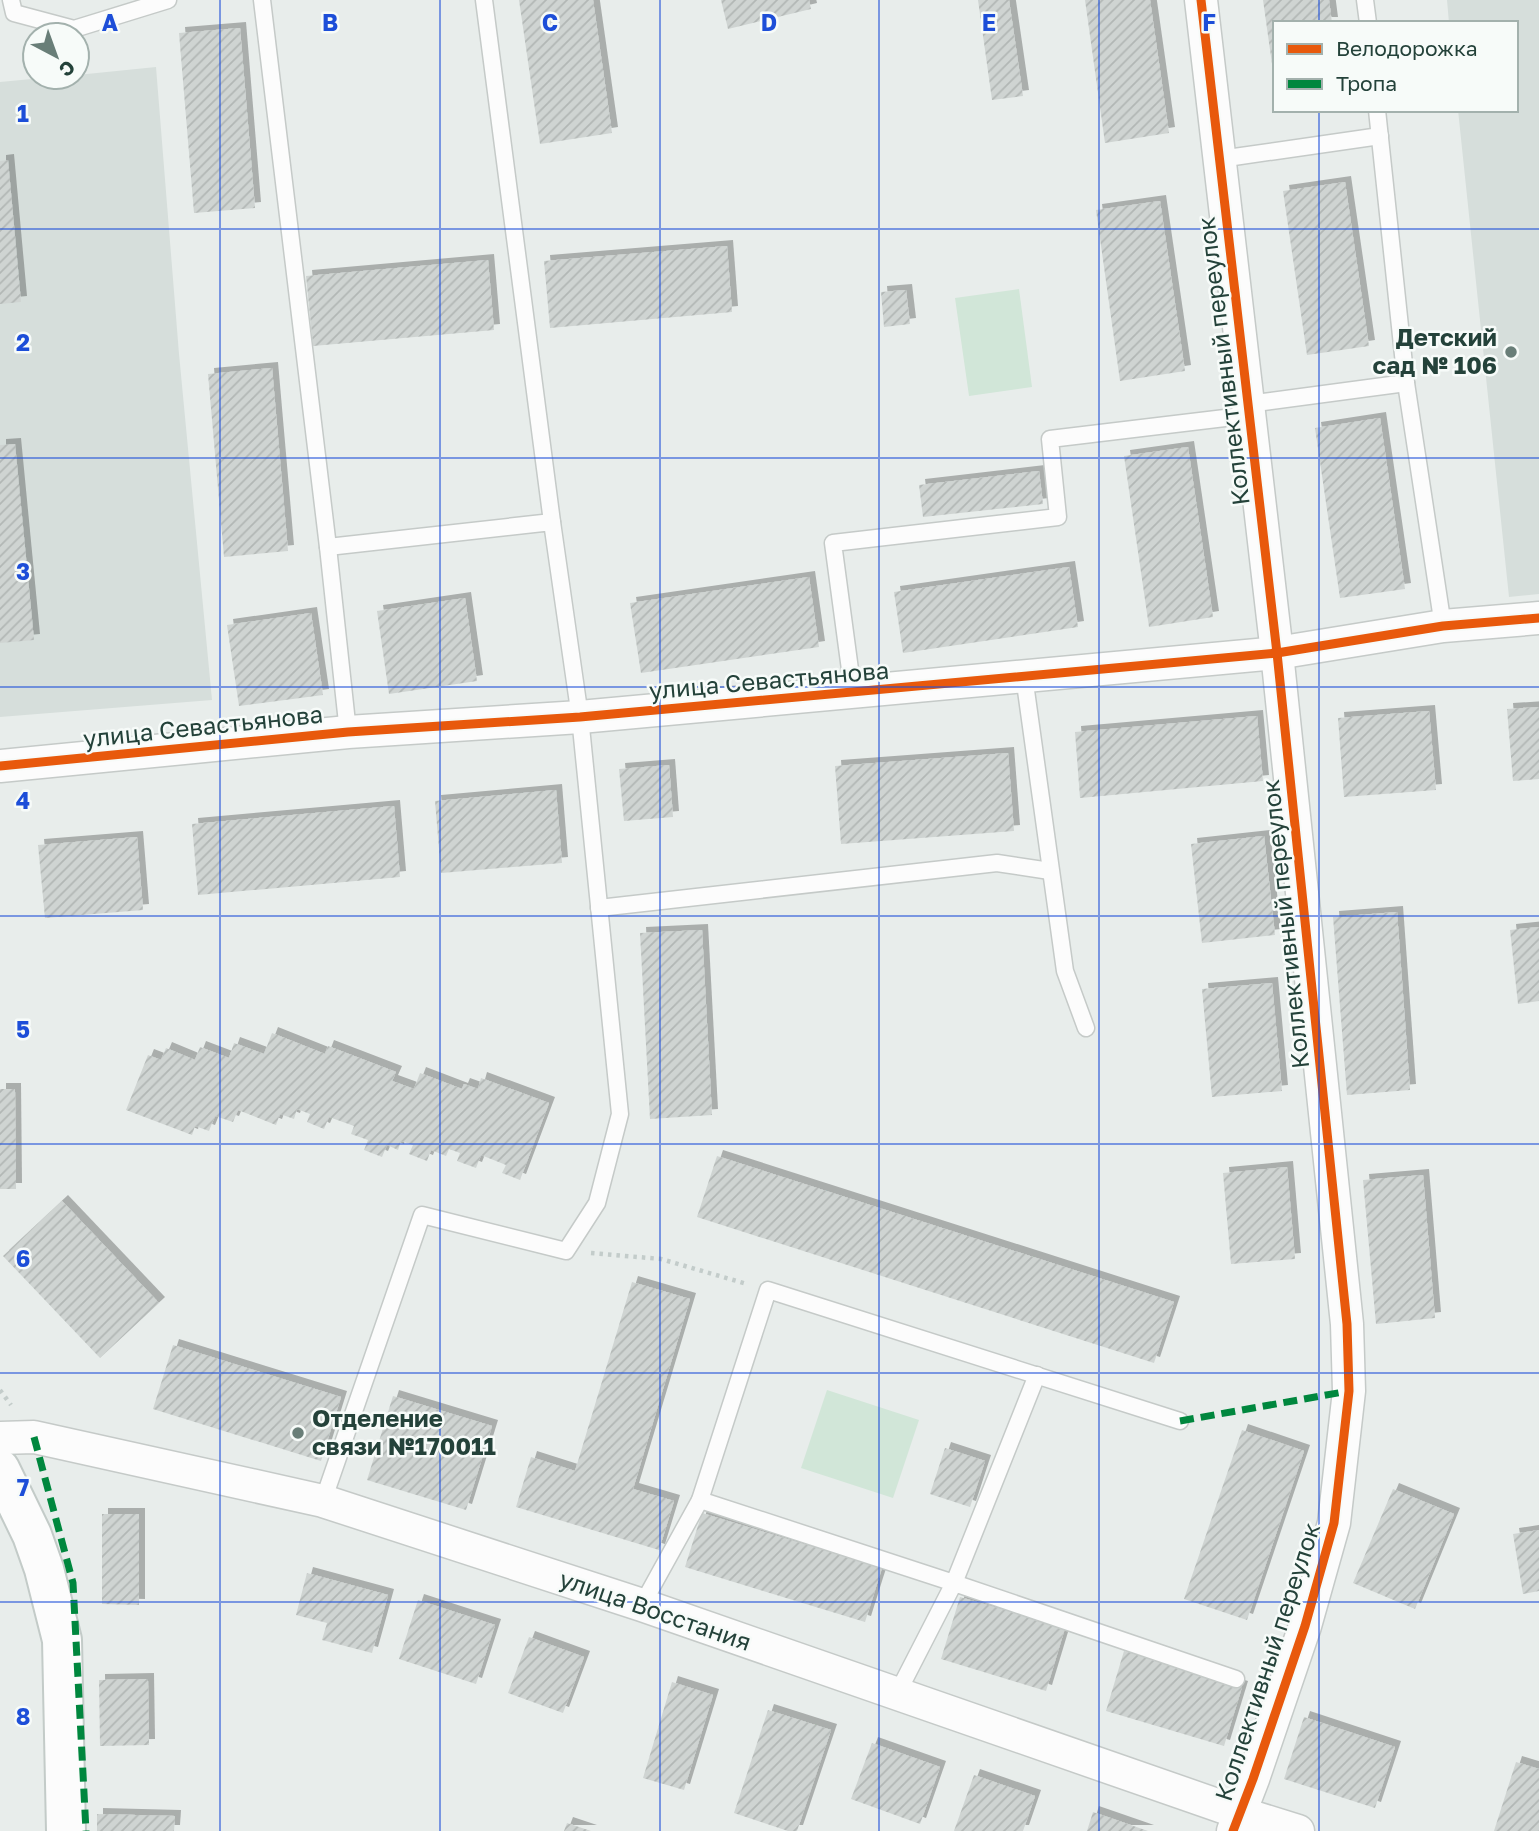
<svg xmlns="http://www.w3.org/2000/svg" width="1539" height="1831" font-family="'Golos Text',sans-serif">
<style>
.built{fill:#d6dedb}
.park{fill:#d1e6d8}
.building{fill:url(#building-hatch);filter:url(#shadow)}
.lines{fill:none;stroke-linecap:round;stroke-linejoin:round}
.service-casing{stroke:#c5cac8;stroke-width:19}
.minor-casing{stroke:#c5cac8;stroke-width:35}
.secondary-casing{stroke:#c3cbc8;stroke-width:42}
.path{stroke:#c3ccca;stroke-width:4.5;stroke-dasharray:3.5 5;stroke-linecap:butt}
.service{stroke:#fcfcfc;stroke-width:16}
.minor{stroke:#fcfcfc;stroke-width:32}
.secondary{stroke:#fcfcfc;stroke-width:38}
.quiet{stroke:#00873e;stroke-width:7;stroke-dasharray:14 7;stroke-linecap:butt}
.cycleway-casing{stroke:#f7fbf9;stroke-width:13}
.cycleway{stroke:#e8590c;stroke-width:9}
.grid{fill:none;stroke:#1d4ed8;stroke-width:2;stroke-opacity:0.55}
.poi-dot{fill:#697e78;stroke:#f7fbf9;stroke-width:2.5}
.labels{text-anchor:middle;stroke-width:5;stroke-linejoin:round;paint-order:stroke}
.poi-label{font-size:24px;font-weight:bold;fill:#24423a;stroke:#f7fbf9;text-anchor:end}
.street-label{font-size:24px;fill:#24423a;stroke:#f7fbf9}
.grid-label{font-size:23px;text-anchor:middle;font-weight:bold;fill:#1d4ed8;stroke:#f7fbf9;stroke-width:5;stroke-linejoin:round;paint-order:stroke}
</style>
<defs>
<pattern id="building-hatch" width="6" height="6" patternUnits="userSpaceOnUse" patternTransform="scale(1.75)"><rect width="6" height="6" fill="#cfd4d2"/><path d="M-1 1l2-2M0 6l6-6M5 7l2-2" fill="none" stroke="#b2b7b5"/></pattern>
<filter id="shadow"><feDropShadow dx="6" dy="-6" stdDeviation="0" flood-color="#0004"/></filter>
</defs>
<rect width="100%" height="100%" fill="#e8edeb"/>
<g class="built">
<polygon points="1447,0 1539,0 1539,594 1509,597 1458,110 1516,110 1516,23 1449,23"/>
<polygon points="156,67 179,354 212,700 0,717 0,82 53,77 77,77 77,75"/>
</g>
<g class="park">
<polygon points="1019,289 1032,387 969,396 955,298"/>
<polygon points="827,1390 919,1420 893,1498 801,1468"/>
</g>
<g class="building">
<polygon points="519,0 593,0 612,133 540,144"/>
<polygon points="721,0 809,0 811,9 728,29"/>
<polygon points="978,0 1009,0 1023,96 992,100"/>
<polygon points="1085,0 1150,0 1169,133 1105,143"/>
<polygon points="1263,0 1329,0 1332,23 1275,23 1275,71 1273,71"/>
<polygon points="240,28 255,208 194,213 179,33"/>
<polygon points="8,160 21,302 0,304 0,161"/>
<polygon points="1345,182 1369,346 1307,355 1283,191"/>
<polygon points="1160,201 1185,371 1120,381 1096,210"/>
<polygon points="727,246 732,312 550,328 544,261"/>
<polygon points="488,260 494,330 313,346 306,276"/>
<polygon points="906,290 910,324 884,327 881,292"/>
<polygon points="272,368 288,551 224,557 208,374"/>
<polygon points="1380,418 1405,589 1340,598 1315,428"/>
<polygon points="15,444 34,640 0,643 0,445"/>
<polygon points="1188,447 1213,617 1149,627 1124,456"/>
<polygon points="1039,471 1043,504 923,517 919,485"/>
<polygon points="1069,567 1078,627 903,653 894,592"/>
<polygon points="809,577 819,647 641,673 630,603"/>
<polygon points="465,598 477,681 389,694 377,611"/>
<polygon points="311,613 323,695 239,706 227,625"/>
<polygon points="1539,707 1539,779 1513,781 1507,709"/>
<polygon points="1429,711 1436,790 1344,797 1338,718"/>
<polygon points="1257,716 1263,781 1080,798 1075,732"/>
<polygon points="1008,753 1014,831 841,844 835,766"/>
<polygon points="669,765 673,817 624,821 619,769"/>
<polygon points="556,790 562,863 441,873 435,801"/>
<polygon points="394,806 400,877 198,895 192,824"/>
<polygon points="1264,836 1275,935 1202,943 1191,844"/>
<polygon points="137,837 143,910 45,918 38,845"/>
<polygon points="1397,912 1410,1090 1347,1095 1333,917"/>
<polygon points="1539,927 1539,1001 1518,1004 1510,930"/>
<polygon points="702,930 712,1115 650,1119 640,933"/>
<polygon points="1272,983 1282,1091 1212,1097 1202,989"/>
<polygon points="272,1033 325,1054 328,1046 396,1072 392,1081 414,1089 420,1073 462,1089 464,1084 478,1089 481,1078 549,1103 520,1180 502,1173 506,1165 481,1155 476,1168 457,1161 460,1153 449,1149 446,1156 431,1150 427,1161 409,1154 413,1145 401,1141 398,1150 387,1145 382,1157 364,1150 368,1140 351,1134 354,1126 329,1117 324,1129 307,1122 310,1114 297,1109 294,1119 280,1114 276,1125 238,1110 233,1122 215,1116 209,1131 195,1126 192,1135 126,1110 148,1055 161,1060 166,1048 195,1060 200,1047 229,1058 234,1043 264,1054"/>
<polygon points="0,1089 15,1089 16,1189 0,1189"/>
<polygon points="717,1156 1174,1302 1154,1363 697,1217"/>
<polygon points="1287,1167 1295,1259 1231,1264 1223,1173"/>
<polygon points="1423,1175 1435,1318 1376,1324 1363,1180"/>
<polygon points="62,1201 159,1303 100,1358 3,1256"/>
<polygon points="632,1282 690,1299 633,1489 674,1501 659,1550 516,1507 531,1457 575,1471"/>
<polygon points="173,1345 341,1397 321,1461 153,1409"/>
<polygon points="393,1396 492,1426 466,1510 367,1480"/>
<polygon points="1242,1430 1304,1451 1247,1620 1184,1599"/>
<polygon points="945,1448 985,1461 970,1507 930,1494"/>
<polygon points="1393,1489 1454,1514 1415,1609 1353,1583"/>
<polygon points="702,1513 882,1568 865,1622 685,1567"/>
<polygon points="102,1514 139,1514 139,1605 102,1604"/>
<polygon points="1539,1530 1539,1591 1523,1594 1513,1534"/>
<polygon points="307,1573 388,1595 372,1653 322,1640 327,1623 296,1615"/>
<polygon points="960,1597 1065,1628 1046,1691 941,1659"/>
<polygon points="418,1600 495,1625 476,1684 399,1659"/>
<polygon points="529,1637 584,1657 563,1713 508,1693"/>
<polygon points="1124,1651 1242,1687 1224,1746 1106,1711"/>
<polygon points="148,1679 149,1745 100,1746 99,1680"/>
<polygon points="672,1682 713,1695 684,1790 643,1778"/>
<polygon points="768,1710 831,1730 797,1831 788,1831 734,1813"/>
<polygon points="1304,1717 1395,1747 1375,1808 1284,1779"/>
<polygon points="872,1743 940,1767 920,1824 851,1799"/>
<polygon points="1516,1762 1539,1769 1539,1831 1494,1831"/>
<polygon points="974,1775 1035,1796 1023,1831 954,1831"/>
<polygon points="1093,1812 1148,1831 1087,1831"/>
<polygon points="97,1814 175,1816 174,1831 97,1831"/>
<polygon points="567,1823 591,1831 564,1831"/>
</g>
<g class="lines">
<g class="service-casing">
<g id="service">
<polyline points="11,0 14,13 74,29 168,0"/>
<polyline points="262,0 328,547 552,522 580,717 620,1114 597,1203 566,1251 422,1215 323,1501"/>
<polyline points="484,0 552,522"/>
<polyline points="1365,0 1368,23"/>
<polyline points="1377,110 1406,383 1443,626"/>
<polyline points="1220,159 1380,136"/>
<polyline points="1248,404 1406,383"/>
<polyline points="328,547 348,732"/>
<polyline points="1024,676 1065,971 1086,1028"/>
<polyline points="853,692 833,543 1058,517 1050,439 1250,415"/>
<polyline points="599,908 997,863 1050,871"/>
<polyline points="700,1500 954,1583 1037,1375"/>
<polyline points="642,1605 700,1500 768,1290 1180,1421"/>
<polyline points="897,1694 954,1583 1236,1679"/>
</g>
</g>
<g class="minor-casing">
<g id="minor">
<polyline points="1201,0 1277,653 1347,1324 1349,1391 1334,1523 1305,1626 1253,1779 1233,1831"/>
<polyline points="0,766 348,732 580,717 1277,653 1443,626 1539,618"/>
<polyline points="0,1438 34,1437 323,1501 642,1605 1240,1813 1298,1831"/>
</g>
</g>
<g class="secondary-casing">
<polyline id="secondary" points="0,1469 32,1535 44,1569 62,1640 66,1831"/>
</g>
<g class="path">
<polyline points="591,1253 661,1259 747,1284"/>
<polyline points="0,1390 11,1405"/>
</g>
<use href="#service" class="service"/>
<use href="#minor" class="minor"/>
<use href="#secondary" class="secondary"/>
<g class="quiet">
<polyline points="1180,1421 1349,1391"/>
<polyline points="34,1437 73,1583 86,1831"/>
</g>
<g class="cycleway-casing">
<g id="cycleway">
<polyline points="1201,0 1277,653 1347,1324 1349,1391 1334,1523 1305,1626 1253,1779 1233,1831"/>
<polyline points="0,766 348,732 580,717 1277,653 1443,626 1539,618"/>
</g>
</g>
<use href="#cycleway" class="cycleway"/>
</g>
<path class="grid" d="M 220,0 L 220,1831M 440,0 L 440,1831M 660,0 L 660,1831M 879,0 L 879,1831M 1099,0 L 1099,1831M 1319,0 L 1319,23M 1319,110 L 1319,1831M 0,229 L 1539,229M 0,458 L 1539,458M 0,687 L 1539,687M 0,916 L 1539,916M 0,1144 L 1539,1144M 0,1373 L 1539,1373M 0,1602 L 1539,1602"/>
<g class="poi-dot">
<circle cx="1511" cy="352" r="7"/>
<circle cx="298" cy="1433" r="7"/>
</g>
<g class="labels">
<g class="poi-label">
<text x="1497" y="346">Детский<tspan x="1497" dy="28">сад № 106</tspan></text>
<text x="312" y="1427" text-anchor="start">Отделение<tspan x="312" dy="28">связи №170011</tspan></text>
</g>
<g class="street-label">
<text transform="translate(1224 361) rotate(-97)" y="8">Коллективный переулок</text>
<text transform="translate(769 681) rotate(-5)" y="8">улица Севастьянова</text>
<text transform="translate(203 727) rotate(-6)" y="8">улица Севастьянова</text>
<text transform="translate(1286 924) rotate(-96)" y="8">Коллективный переулок</text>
<text transform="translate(655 1611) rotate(19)" y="8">улица Восстания</text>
<text transform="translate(1268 1662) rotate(-72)" y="8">Коллективный переулок</text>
</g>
</g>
<g class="grid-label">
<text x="110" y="31">A</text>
<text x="330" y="31">B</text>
<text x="550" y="31">C</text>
<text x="769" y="31">D</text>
<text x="989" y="31">E</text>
<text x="1209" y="31">F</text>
<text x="23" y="122">1</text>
<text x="23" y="351">2</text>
<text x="23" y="580">3</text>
<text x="23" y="809">4</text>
<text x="23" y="1038">5</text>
<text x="23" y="1267">6</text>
<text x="23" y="1496">7</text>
<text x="23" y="1725">8</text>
</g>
<rect x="1273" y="21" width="245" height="91" fill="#f7fbf9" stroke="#a3b1ad" stroke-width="2"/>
<rect x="1287" y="44" width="35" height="10" fill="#e8590c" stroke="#a3b1ad" stroke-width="2"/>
<text x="1336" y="56" font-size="21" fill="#24423a">Велодорожка</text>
<rect x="1287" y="79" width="35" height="10" fill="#00873e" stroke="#a3b1ad" stroke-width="2"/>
<text x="1336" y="91" font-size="21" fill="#24423a">Тропа</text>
<g transform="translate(56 56) rotate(139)"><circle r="33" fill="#f7fbf9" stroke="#a3b1ad" stroke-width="2"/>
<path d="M0-5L12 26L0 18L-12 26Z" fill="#697e78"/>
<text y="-10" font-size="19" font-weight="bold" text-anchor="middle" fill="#24423a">С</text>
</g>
</svg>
